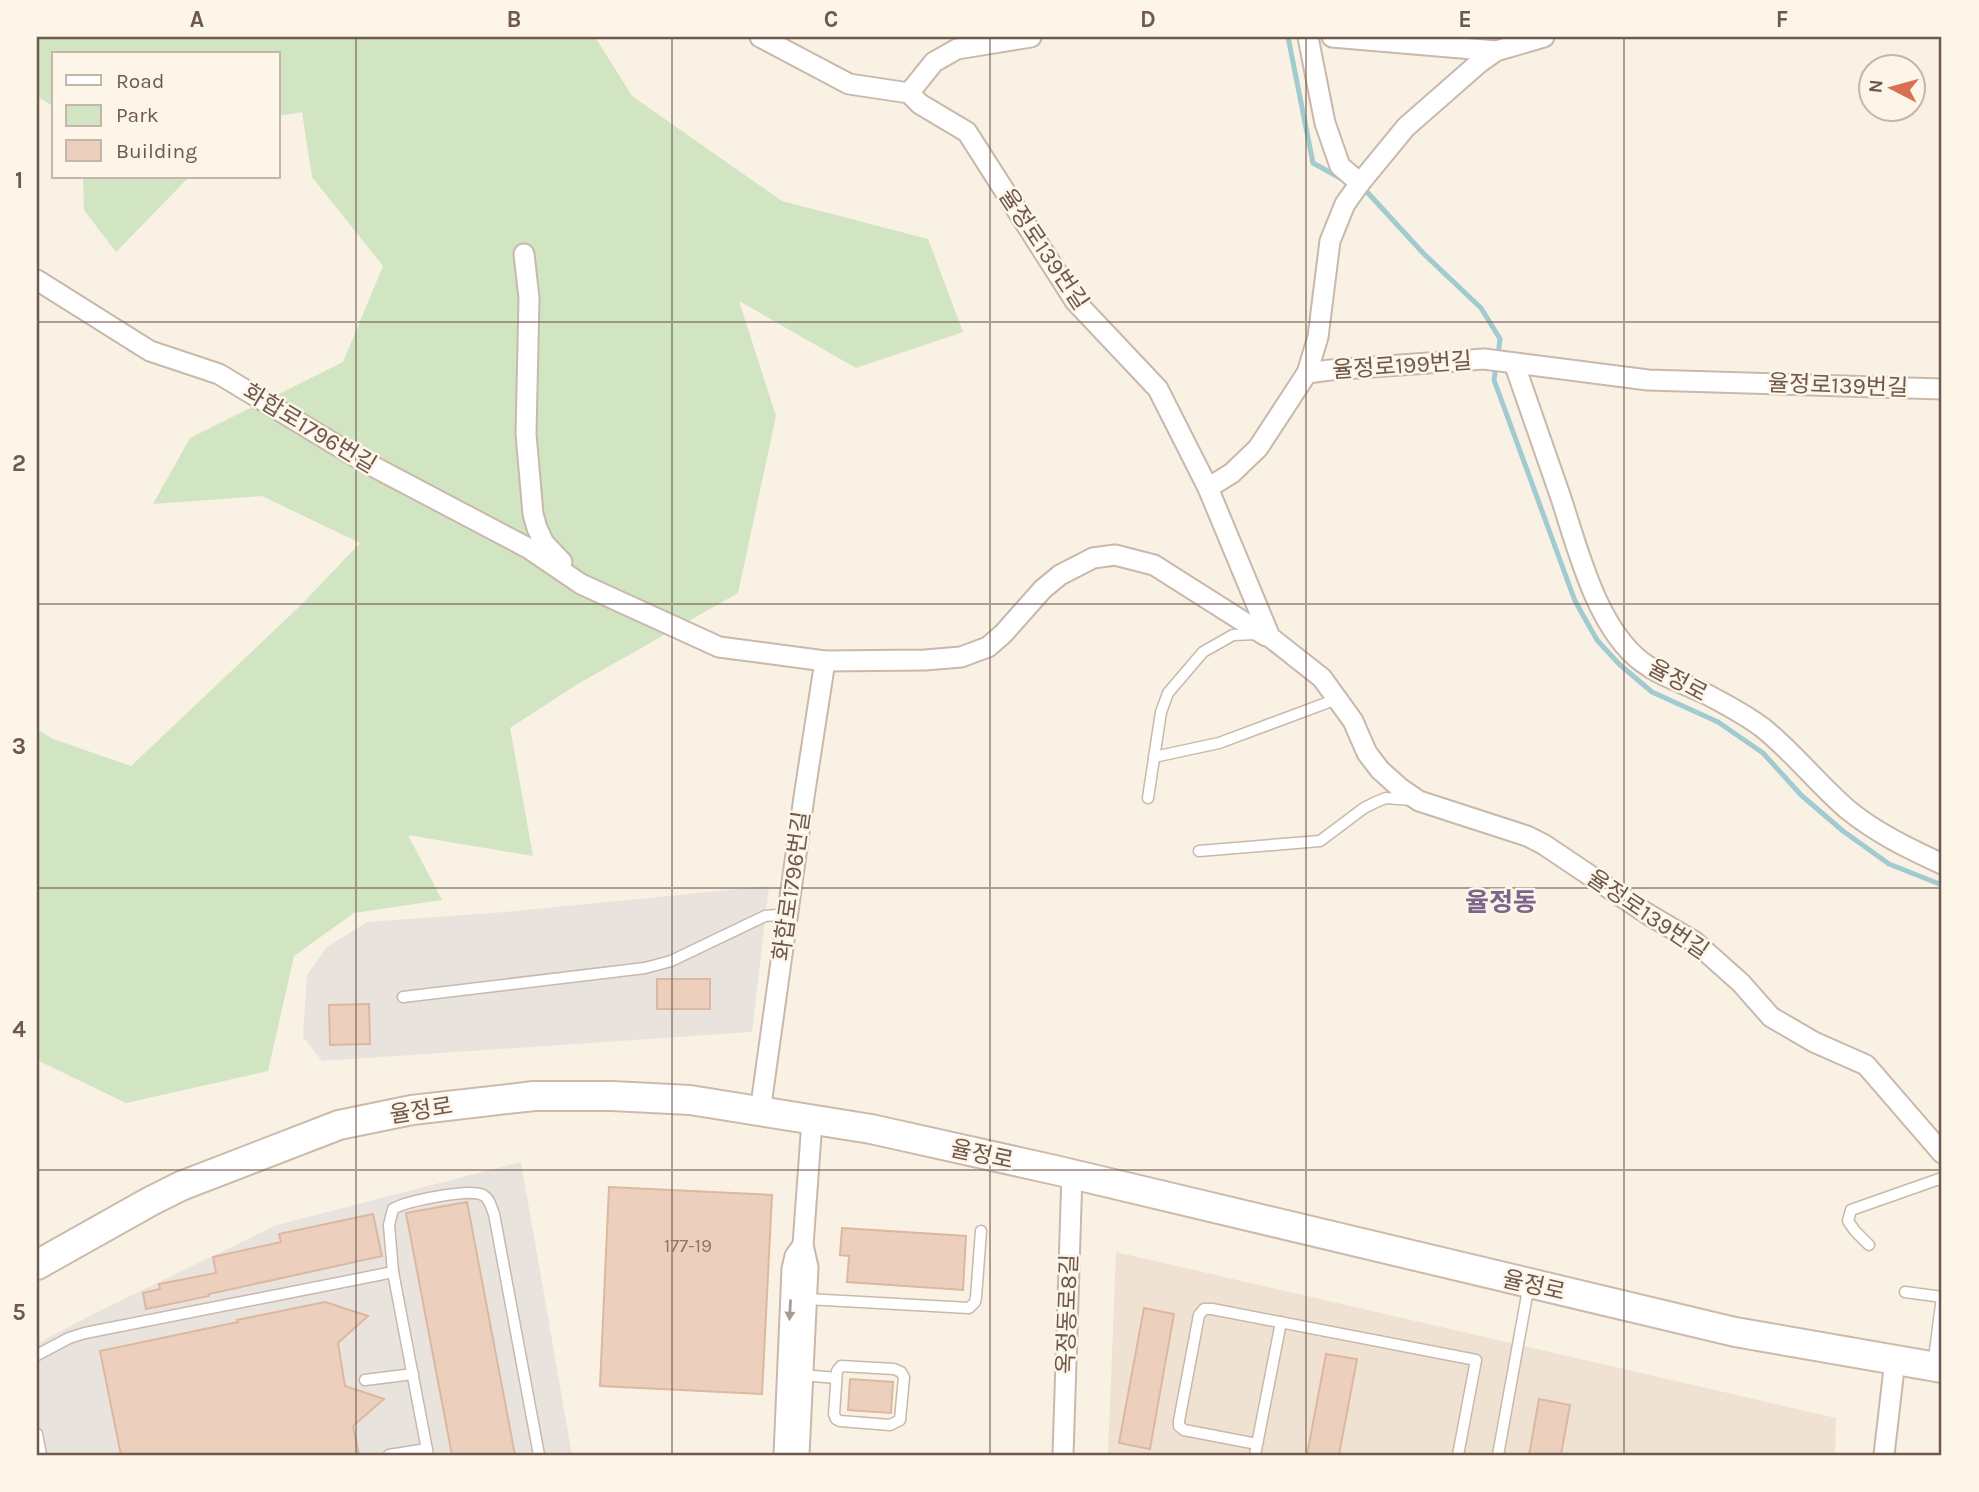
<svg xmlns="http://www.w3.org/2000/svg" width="1979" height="1492" font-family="Karla,'Noto Sans KR',sans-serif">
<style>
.residential{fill:#f0e2d2}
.industrial{fill:#e9e3dd}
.green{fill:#d1e5c3}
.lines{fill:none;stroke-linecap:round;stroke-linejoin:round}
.stream{stroke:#a1cad1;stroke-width:5}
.building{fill:#ecd0bd;stroke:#ddb79f;stroke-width:2}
.service-casing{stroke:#c9b8ab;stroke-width:13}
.minor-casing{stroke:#c9b8ab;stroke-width:23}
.secondary-casing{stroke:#cebaab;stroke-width:32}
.service{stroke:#fff;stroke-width:10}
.minor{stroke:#fff;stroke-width:19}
.secondary{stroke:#fff;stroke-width:28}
.oneway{fill:#a99b94}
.grid{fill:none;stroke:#6f584c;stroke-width:2;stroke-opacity:0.55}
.labels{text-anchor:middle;stroke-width:5;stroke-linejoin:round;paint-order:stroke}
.number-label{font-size:19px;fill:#8e7668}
.street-label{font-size:23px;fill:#6f584c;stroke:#fdf5e8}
.quarter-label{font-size:26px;font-weight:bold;fill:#7d648b;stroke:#fdf5e8}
.neatline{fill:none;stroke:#6f584c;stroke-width:2.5}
.grid-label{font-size:23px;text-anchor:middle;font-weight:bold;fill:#6f584c}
</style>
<rect width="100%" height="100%" fill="#f9f1e3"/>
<polygon class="residential" points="1116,1252 1836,1418 1835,1455 1108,1455"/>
<g class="industrial">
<polygon points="769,886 752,1032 322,1061 303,1037 307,975 327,947 367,922 505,912"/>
<polygon points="521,1162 572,1455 37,1455 37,1344 95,1313 277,1225"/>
</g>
<g class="green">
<polygon points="37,37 595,37 632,96 782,201 928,239 963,332 856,368 739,301 776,416 738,593 576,685 510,728 533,856 408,835 442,900 354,913 294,956 268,1071 126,1103 37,1060 37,729 53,739 131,766 300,606 360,543 262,496 153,504 190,438 343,362 383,266 312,177 302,112 278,116 278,54 54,54 54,107 37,96"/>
<polygon points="83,177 189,177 116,252 84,210"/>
</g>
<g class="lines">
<g class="stream">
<polyline points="1288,37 1313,163 1342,179"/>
<polyline points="1359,189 1368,193 1424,254 1481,308 1500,339 1498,356"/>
<polyline points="1496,366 1494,380 1575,601 1597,640 1619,664 1652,692 1718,722 1763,753 1801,795 1843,831 1889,864 1942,885"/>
</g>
</g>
<g class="building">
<rect x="657" y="979" width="53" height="30"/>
<polygon points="369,1004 370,1044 330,1045 329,1005"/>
<polygon points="609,1187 772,1195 762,1394 600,1386"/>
<polygon points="467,1202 515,1455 452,1455 406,1213"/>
<polygon points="373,1214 382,1256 209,1294 209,1296 146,1309 143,1293 160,1289 159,1284 216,1273 213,1257 281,1242 279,1234"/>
<polygon points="842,1228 966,1236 963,1290 847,1282 849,1256 840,1255"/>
<polygon points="325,1302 368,1316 338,1343 345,1386 384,1399 353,1426 359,1455 121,1455 100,1351 238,1322 237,1320"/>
<polygon points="1144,1308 1174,1314 1150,1449 1119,1443"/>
<polygon points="1326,1354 1357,1359 1339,1455 1307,1455"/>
<polygon points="850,1379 893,1382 891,1413 848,1410"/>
<polygon points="1539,1399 1570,1405 1561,1455 1529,1455"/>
</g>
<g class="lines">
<g class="service-casing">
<g id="service">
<polyline points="1154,757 1219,743 1337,699"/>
<polyline points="1148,798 1161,712 1168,693 1203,652 1233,635 1257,634"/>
<polyline points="1199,851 1320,841 1364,808 1376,802 1386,798 1411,800"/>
<polyline points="403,997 645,968 671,961 765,916 788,914"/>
<polyline points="1869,1245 1855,1231 1848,1221 1851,1210 1942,1178"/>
<polyline points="1905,1292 1942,1297"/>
<polyline points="807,1299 969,1308 975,1302 976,1297 981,1231"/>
<polyline points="37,1355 69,1338 85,1333 393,1272"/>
<polygon points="841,1366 894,1369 901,1372 904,1377 900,1420 890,1425 840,1421 836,1419 834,1414 837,1371"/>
<polyline points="1933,1366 1942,1297"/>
<polyline points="803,1375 836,1378"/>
<polyline points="365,1380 413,1374"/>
<polyline points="37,1434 41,1455"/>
<polyline points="1257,1444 1184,1430 1179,1426 1179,1421 1199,1315 1204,1309 1212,1309 1476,1360 1458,1455"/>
<polyline points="389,1455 427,1449"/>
<path d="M 428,1455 L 393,1272 L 389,1225 L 393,1209 C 406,1201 470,1188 483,1195 C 490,1199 491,1207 494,1214 L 539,1455"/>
<polyline points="1255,1455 1281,1322"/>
<polyline points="1498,1455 1529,1284"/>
</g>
</g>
<g class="minor-casing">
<g id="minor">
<polyline points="760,37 849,84 909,93 920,104 967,132 1075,301 1158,389 1208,488 1270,637 1322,678 1353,721 1367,753 1380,770 1400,788 1419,801 1527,836 1543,844 1646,913 1695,942 1741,983 1771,1017 1814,1042 1866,1065 1942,1153"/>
<polyline points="1308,37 1325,123 1340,166 1360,183"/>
<polyline points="1332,37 1496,51"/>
<polyline points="909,93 934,62 957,49 1031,37"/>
<polyline points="524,254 529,298 526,434 533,514 537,528 544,543 562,562"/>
<polyline points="37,280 150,351 219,374 361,460 528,548 581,584 719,647 825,661 925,660 961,657 988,647 1003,634 1043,589 1060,575 1093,558 1115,555 1154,565 1266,636"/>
<path d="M 1514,363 C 1530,408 1545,453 1561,498 C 1578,550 1597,628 1642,662 C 1662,677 1686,684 1708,695 C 1727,705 1746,715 1763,728 C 1793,752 1817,783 1847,809 C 1876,833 1908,848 1942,864"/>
<polyline points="1307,373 1318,337 1330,241 1345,204 1360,183 1406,127 1479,63 1496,51 1544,37"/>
<polyline points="1208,488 1232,473 1258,448 1307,373 1330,370 1484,359 1648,380 1942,389"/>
<polyline points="760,1112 804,797 825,661"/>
<polyline points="784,1455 792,1269 795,1256 803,1245"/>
<polyline points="799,1455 808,1267 803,1245 812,1121"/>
<polyline points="1063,1455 1072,1174"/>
<polyline points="1884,1455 1895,1360"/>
</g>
</g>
<g class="secondary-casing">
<polyline id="secondary" points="37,1265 151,1201 181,1186 339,1125 412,1110 534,1096 612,1096 690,1100 871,1129 1055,1170 1735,1332 1942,1368"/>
</g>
<use href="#service" class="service"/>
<use href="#minor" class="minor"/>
<use href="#secondary" class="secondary"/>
</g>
<defs><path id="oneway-solid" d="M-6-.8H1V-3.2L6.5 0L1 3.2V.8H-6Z" transform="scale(1.75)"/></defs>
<use class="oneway" href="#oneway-solid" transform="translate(790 1310) rotate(93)"/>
<path class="grid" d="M 356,37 L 356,1455M 672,37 L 672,1455M 990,37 L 990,1455M 1306,37 L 1306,1455M 1624,37 L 1624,1455M 37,322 L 1942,322M 37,604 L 1942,604M 37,888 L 1942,888M 37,1170 L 1942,1170"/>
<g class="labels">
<g class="number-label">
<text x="688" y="1252">177-19</text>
</g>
<g class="street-label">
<text transform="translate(1044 249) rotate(56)" y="8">율정로139번길</text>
<text transform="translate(1402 365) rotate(-4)" y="8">율정로199번길</text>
<text transform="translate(1838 385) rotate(2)" y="8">율정로139번길</text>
<text transform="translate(310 428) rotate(31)" y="8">화합로1796번길</text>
<text transform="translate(1678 680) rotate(28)" y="8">율정로</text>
<text transform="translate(791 886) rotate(-82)" y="8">화합로1796번길</text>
<text transform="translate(1648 914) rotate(34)" y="8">율정로139번길</text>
<text transform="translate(421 1110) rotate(-9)" y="8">율정로</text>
<text transform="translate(982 1154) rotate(12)" y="8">율정로</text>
<text transform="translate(1534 1285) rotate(13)" y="8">율정로</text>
<text transform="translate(1067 1314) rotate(-88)" y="8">옥정동로8길</text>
</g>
<g class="quarter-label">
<text x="1501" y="911">율정동</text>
</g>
</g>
<rect width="1979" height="1492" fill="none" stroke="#fdf5e8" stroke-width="77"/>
<rect x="52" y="52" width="228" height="126" fill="#fdf5e8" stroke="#c4b6aa" stroke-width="2"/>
<rect x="66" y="75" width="35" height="10" fill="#ffffff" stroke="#c4b6aa" stroke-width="2"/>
<text x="116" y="88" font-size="21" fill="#6f584c">Road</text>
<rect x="66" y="105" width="35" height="21" fill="#d1e5c3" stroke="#c4b6aa" stroke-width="2"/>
<text x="116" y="122" font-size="21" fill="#6f584c">Park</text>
<rect x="66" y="140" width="35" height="21" fill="#ecd0bd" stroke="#c4b6aa" stroke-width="2"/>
<text x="116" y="158" font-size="21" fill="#6f584c">Building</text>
<g transform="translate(1892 88) rotate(276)"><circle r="33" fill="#fdf5e8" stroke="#c4b6aa" stroke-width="2"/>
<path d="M0-5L12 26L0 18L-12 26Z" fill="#d87154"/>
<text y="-10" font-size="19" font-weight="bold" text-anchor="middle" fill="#6f584c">N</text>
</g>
<rect x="38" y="38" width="1902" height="1416" class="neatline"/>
<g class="grid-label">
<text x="197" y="27">A</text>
<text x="514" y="27">B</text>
<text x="831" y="27">C</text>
<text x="1148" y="27">D</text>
<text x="1465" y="27">E</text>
<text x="1782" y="27">F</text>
<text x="19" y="188">1</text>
<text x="19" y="471">2</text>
<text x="19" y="754">3</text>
<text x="19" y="1037">4</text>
<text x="19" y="1320">5</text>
</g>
</svg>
